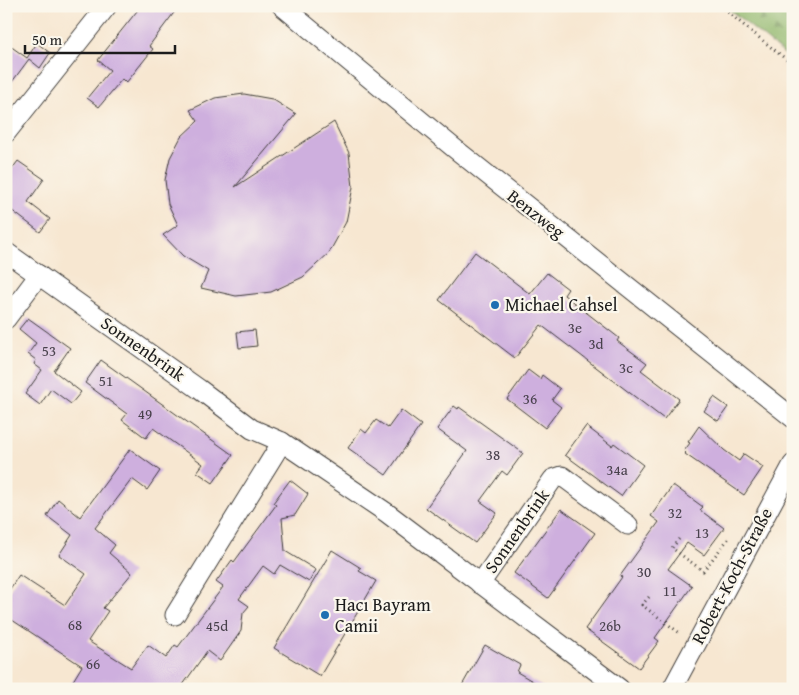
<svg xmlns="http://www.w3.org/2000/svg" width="799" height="695" font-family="'Gentium Book Plus',serif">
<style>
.forest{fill:url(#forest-firs);stroke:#576a44}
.building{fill:#ceafde}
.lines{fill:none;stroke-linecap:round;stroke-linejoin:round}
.minor-casing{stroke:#3d3a37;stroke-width:21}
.path{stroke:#3d3a37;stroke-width:3;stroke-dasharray:1 4;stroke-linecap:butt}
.minor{stroke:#fff;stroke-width:19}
.poi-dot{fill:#1f6fb2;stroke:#fbf7ec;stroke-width:2}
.labels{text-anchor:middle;stroke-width:4.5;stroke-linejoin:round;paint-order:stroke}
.number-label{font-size:15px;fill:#48414c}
.street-label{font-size:18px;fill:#1c1c1c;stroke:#fbf7ec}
.poi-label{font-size:18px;fill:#1c1c1c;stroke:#fbf7ec;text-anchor:start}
</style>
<defs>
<pattern id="forest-firs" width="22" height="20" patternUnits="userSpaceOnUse" patternTransform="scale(1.25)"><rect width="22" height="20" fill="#92b86d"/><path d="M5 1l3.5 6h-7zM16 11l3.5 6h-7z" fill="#769559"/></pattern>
</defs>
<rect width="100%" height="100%" fill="#fbf7ec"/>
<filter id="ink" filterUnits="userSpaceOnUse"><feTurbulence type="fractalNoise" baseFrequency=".02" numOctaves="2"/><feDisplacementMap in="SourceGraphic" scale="10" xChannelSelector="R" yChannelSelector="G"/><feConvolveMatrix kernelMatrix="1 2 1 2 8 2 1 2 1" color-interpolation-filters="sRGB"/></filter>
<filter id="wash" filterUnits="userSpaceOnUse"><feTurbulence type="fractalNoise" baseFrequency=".0096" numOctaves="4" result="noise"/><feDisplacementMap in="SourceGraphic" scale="20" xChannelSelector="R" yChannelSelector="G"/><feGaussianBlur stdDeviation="1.12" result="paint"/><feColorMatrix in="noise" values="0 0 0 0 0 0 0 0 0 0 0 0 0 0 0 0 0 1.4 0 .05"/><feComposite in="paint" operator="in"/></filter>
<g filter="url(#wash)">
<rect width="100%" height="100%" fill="#f7e7d1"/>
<polygon class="forest" points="725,6 793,6 793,61"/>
<g id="blocks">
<g class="building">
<polygon points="141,6 179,6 149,46 153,49 126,83 122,79 99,107 87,98 110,70 98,60"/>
<polygon points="6,43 27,58 37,43 50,53 40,68 29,59 6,90"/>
<polygon points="244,94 272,99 296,114 235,187 334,122 349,153 353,187 346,222 329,253 303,277 271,292 236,296 201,288 208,271 183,256 163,235 178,225 168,204 165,180 170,158 181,137 198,121 190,110 215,98"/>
<polygon points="18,161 44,179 28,202 50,219 40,232 6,206 6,177"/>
<polygon points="475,252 530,294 547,273 568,289 564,295 619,338 617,341 647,363 641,370 679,399 664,419 541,325 515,358 439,300"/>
<polygon points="28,318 70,348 54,371 81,392 71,404 51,389 40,405 25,394 42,370 34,364 36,360 28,354 36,343 19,329"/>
<polygon points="255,330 257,346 239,348 237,332"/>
<polygon points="101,360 233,455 213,483 197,472 203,464 153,428 146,438 122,420 127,414 85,383"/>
<polygon points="528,370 540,379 542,375 560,389 552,400 561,407 545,428 507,399"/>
<polygon points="714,397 728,407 718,421 704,411"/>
<polygon points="454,406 458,409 459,407 523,453 507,475 502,471 480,501 497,513 475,543 426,508 467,451 437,429"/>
<polygon points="401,410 421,425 386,475 348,448 361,429 366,433 376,420 388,428"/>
<polygon points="586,426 612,446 614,443 643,465 621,496 565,455"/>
<polygon points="699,426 724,450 739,461 744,454 763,467 744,495 685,454 686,453 684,451 690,443 688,442"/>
<polygon points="130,449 160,471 147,490 132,479 95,528 115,545 109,553 132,573 103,608 108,611 88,641 131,668 148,645 166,658 175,645 178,647 223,587 216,582 232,560 234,562 276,505 273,503 290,480 308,494 295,515 282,518 285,551 316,570 309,582 280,565 274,574 263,566 239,599 249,606 243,613 241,631 220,661 207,651 180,689 68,689 82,666 6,616 6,595 19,575 65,605 86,574 59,555 72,535 47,516 58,499 80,517"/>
<polygon points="673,485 703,507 700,510 724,528 704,555 687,543 668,569 692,586 655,638 659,641 639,668 585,629 622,577 620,576 659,522 651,516"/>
<polygon points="561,509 595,533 548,598 514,573"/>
<polygon points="332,550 361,568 359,571 376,581 320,676 274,648"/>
<polygon points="485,645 520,665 517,672 546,689 460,689"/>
</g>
</g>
</g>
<g filter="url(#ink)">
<use href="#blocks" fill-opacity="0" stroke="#3d3a37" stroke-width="1"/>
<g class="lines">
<g class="minor-casing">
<g id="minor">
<polyline points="282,6 454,148 793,418"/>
<polyline points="6,133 107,6"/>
<polyline points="6,252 199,389 252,429 282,442 387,513 620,689"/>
<polyline points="6,319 39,275"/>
<polyline points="480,584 553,479 562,476 628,525"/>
<polyline points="175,615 282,442"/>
<polyline points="672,689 793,464"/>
</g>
</g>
<g class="path">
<polyline points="720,6 793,65"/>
<polyline points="679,539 672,548 703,571 729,538"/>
<polyline points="649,597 642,605 681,634"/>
</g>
<use href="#minor" class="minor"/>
</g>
</g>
<g class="poi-dot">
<circle cx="495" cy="305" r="5"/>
<circle cx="325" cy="615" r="5"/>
</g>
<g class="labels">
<g class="number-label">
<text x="575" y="333">3e</text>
<text x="596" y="349">3d</text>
<text x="49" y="356">53</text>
<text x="626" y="373">3c</text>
<text x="106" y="386">51</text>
<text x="530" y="404">36</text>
<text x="145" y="419">49</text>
<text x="493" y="460">38</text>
<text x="617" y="475">34a</text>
<text x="675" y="518">32</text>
<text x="702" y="538">13</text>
<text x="644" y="577">30</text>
<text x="670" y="596">11</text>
<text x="75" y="630">68</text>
<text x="217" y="631">45d</text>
<text x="610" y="631">26b</text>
<text x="93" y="669">66</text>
</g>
<g class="street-label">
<text transform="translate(536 214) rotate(38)" y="6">Benzweg</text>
<text transform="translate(143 349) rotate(35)" y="6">Sonnenbrink</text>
<text transform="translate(517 531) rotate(-55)" y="6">Sonnenbrink</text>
<text transform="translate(732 576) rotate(-62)" y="6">Robert-Koch-Straße</text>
</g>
<g class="poi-label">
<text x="505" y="311">Michael Cahsel</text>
<text x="335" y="611">Hacı Bayram<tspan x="335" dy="21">Camii</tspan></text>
</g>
</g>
<rect width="799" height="695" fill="none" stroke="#fbf7ec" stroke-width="25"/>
<path d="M25 45v8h150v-8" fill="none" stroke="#1c1c1c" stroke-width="2.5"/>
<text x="32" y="45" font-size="15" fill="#1c1c1c" stroke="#fbf7ec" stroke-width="4" paint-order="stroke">50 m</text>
</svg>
